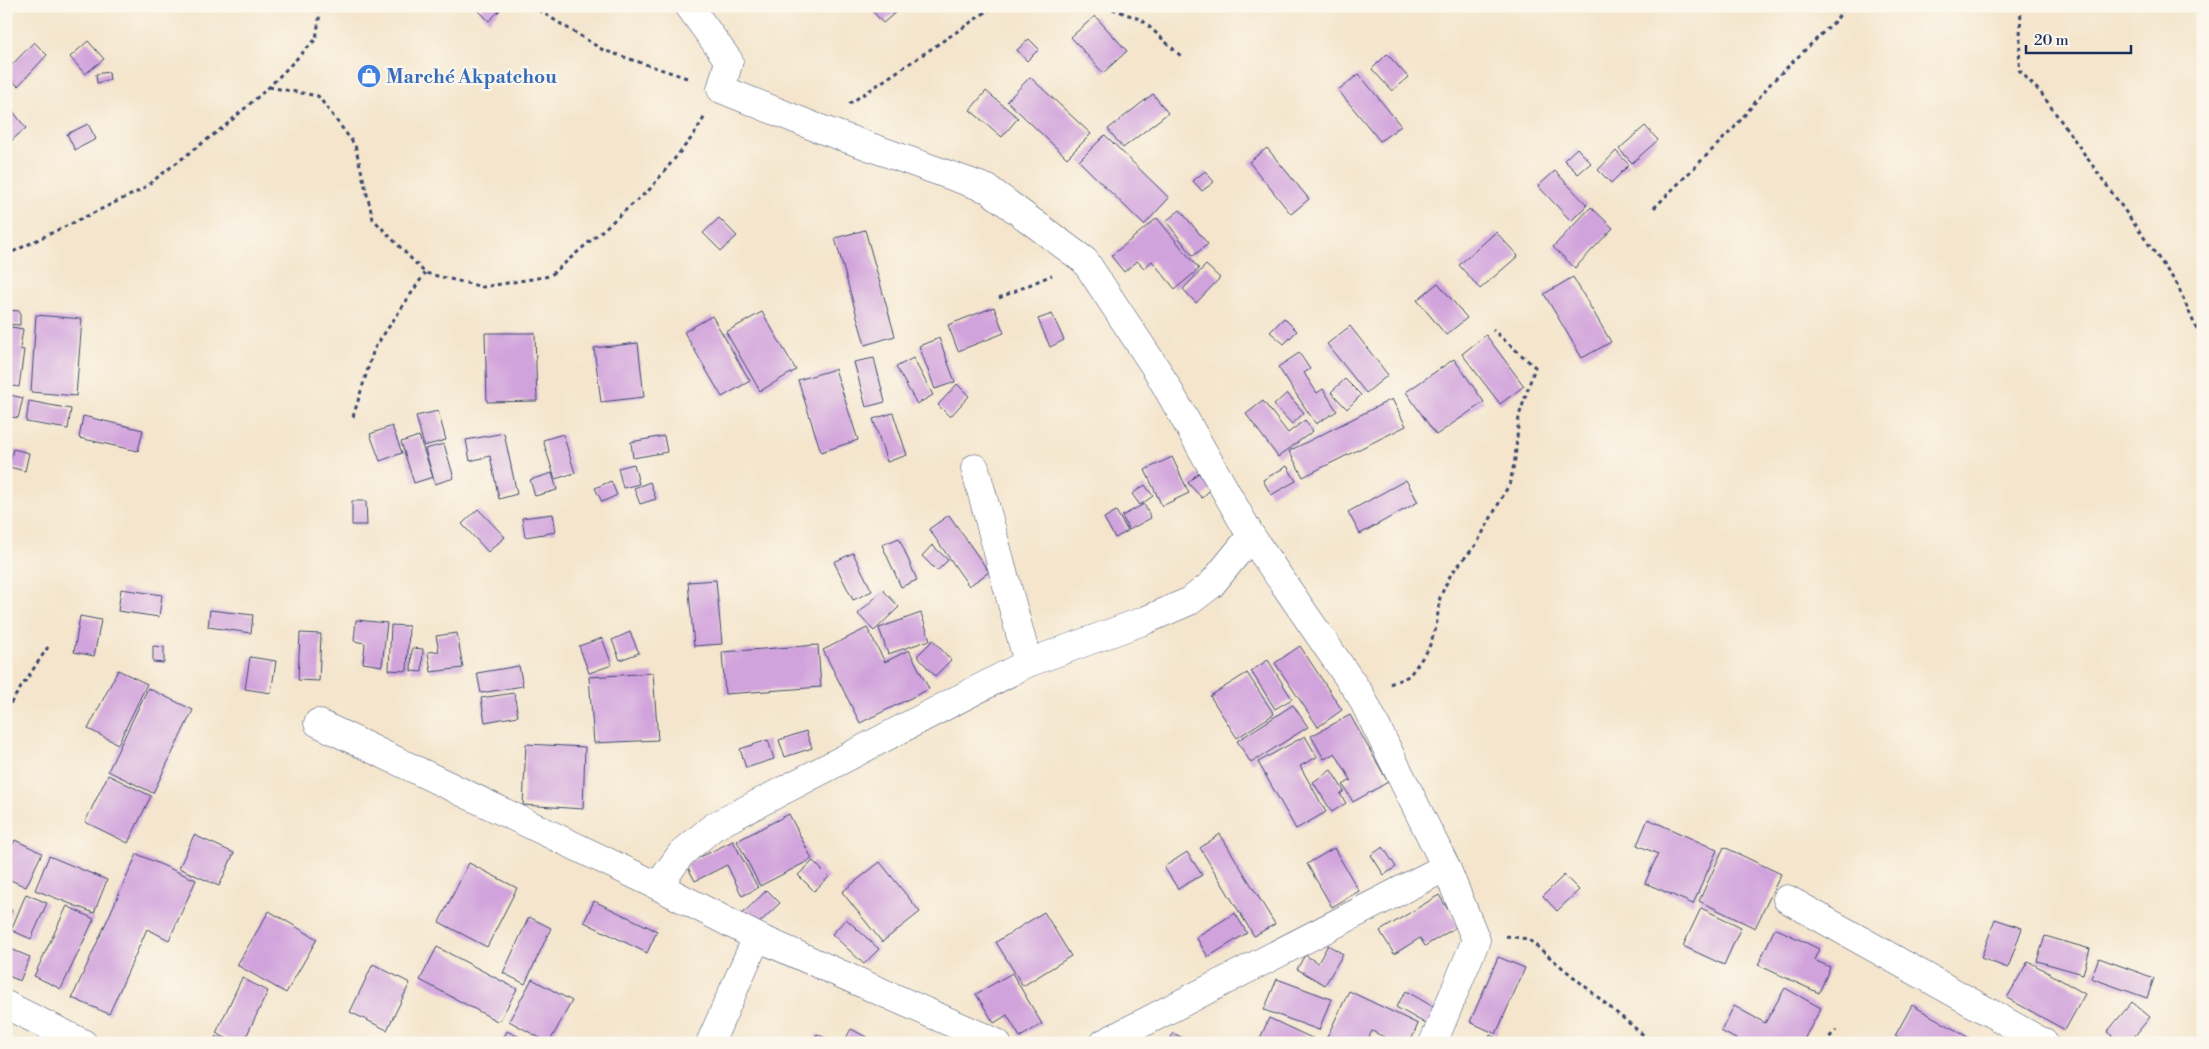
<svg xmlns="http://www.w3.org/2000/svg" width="2209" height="1049" font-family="'Libre Bodoni',serif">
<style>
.building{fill:#d1a3dc}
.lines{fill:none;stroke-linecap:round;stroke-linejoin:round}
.minor-casing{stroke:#3c4a6e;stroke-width:29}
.path{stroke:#3c4a6e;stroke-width:3;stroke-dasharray:4 4;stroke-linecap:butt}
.minor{stroke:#fff;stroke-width:28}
.labels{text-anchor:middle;stroke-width:4.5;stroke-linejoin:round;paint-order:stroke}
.shop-label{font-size:19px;font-weight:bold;fill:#366cbe;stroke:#fbf7ec;text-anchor:start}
</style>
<rect width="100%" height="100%" fill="#fbf7ec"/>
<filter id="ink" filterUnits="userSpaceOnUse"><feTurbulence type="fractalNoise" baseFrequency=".02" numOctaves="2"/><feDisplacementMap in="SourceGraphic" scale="10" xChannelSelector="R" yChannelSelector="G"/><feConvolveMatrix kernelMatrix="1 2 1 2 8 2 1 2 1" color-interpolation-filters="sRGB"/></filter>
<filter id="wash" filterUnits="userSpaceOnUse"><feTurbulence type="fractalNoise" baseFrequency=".0096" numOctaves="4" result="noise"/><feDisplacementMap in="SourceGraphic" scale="20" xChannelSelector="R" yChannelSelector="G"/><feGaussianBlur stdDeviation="1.12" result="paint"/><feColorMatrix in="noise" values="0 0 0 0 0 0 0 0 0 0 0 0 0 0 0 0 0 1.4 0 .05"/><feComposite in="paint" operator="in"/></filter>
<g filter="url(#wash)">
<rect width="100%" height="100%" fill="#f4e5cc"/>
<g id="blocks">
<g class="building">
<polygon points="483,6 504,6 489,21 479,11"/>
<polygon points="868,6 903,6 883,23"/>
<polygon points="1095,16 1127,51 1103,73 1071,37"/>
<polygon points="1029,39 1039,49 1027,61 1017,50"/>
<polygon points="88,41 104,59 85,74 70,57"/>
<polygon points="34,42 47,55 18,86 6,75 6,71"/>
<polygon points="1387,54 1408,77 1392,91 1372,69"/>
<polygon points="109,72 110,80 97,83 96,74"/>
<polygon points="1359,74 1401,126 1380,141 1338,90"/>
<polygon points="1030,77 1091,134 1067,158 1007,101"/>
<polygon points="986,91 1018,118 1002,137 970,110"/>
<polygon points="1153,94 1168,113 1123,148 1108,129"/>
<polygon points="11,109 26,128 11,141 6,135 6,113"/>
<polygon points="88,124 96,139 75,150 67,134"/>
<polygon points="1645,126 1658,140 1632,163 1619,149"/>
<polygon points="1105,135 1169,198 1144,225 1079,161"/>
<polygon points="1267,148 1309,199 1291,214 1249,162"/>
<polygon points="1577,148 1591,163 1578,174 1564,160"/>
<polygon points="1616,151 1629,165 1611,183 1598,170"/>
<polygon points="1205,171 1214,182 1202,191 1193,181"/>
<polygon points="1555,171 1587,205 1571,221 1538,186"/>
<polygon points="1591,207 1613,228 1575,268 1553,247"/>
<polygon points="1180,210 1208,244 1193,256 1166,221"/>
<polygon points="719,218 737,236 721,251 703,233"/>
<polygon points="1157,218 1199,269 1175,289 1152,261 1144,268 1137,261 1124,272 1111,256"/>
<polygon points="865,230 895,336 865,345 835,238"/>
<polygon points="1496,232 1518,256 1480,289 1459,265"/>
<polygon points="1206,265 1220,278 1196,303 1183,289"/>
<polygon points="1573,277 1611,342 1582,358 1544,294"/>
<polygon points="1438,283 1467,318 1446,335 1417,300"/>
<polygon points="994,307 1004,333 958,351 948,325"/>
<polygon points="6,310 20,311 20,325 6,324"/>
<polygon points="762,312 796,370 760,391 726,332"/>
<polygon points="1052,314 1064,340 1050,347 1038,319"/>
<polygon points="36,315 82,319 76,396 31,392"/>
<polygon points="712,316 750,381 722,397 684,332"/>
<polygon points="1284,318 1297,331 1284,344 1270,332"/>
<polygon points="6,326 23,329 20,349 24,350 19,387 6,385"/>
<polygon points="1350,326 1388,375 1366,393 1327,344"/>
<polygon points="485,333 535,333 537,401 487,402"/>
<polygon points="1486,335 1524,386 1500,404 1462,354"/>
<polygon points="939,338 955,382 935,389 919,346"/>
<polygon points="638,343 644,397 601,402 594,348"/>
<polygon points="1299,353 1310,369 1304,373 1317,393 1323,389 1337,411 1316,424 1278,367"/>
<polygon points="874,358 885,402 866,407 854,362"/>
<polygon points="913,358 933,395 917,404 896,367"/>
<polygon points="1454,359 1484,402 1436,435 1406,392"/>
<polygon points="835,369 858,440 821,452 798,380"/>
<polygon points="1345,379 1361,395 1347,409 1331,392"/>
<polygon points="957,384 969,396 950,417 938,405"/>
<polygon points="1287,393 1304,413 1292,424 1274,405"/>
<polygon points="6,394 23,398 18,418 6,416"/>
<polygon points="1392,399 1406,426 1303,477 1289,451"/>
<polygon points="29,401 71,409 68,429 26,422"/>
<polygon points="1263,401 1288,433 1305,420 1313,431 1278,457 1246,414"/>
<polygon points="438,411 446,440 424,446 416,416"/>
<polygon points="893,413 907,455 887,462 873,419"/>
<polygon points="83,416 143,430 138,451 79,438"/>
<polygon points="392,426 402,453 380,461 370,434"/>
<polygon points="504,433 517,494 499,499 490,456 470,461 466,440"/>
<polygon points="563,434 575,473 555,479 543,440"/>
<polygon points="419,436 433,477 414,483 401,442"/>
<polygon points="664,436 667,452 633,458 631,442"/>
<polygon points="444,444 454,478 435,484 425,449"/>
<polygon points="13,449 29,453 25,471 9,467"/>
<polygon points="1172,457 1189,493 1162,506 1145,470"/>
<polygon points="634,464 639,484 623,488 618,468"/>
<polygon points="1287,466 1296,481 1271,495 1263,480"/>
<polygon points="552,473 557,490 535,496 530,480"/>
<polygon points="1198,473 1212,488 1202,498 1188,483"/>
<polygon points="1406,480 1418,502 1360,534 1348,512"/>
<polygon points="611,481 617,495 602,502 595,488"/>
<polygon points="650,482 656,499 640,504 634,488"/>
<polygon points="1145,485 1153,496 1140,505 1132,494"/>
<polygon points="352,501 366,501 367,525 352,525"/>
<polygon points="1144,504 1151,518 1129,530 1122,516"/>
<polygon points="478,509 505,537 488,552 462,524"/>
<polygon points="1116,511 1128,531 1115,538 1104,518"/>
<polygon points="553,514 556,532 525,537 522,518"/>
<polygon points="949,515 989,572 969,586 929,529"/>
<polygon points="899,538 917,580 901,587 882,545"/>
<polygon points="932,545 948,560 937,571 922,556"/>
<polygon points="853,553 872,591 853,600 834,562"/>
<polygon points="716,580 722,644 694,646 688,582"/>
<polygon points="121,589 162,595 159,617 118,611"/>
<polygon points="883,590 899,607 874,631 858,614"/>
<polygon points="210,610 253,615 251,633 208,627"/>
<polygon points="921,613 930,640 888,654 879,628"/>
<polygon points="80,616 101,620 94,656 74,652"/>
<polygon points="356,620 387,623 382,666 363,663 365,643 354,641"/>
<polygon points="391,625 409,626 407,671 389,670"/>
<polygon points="867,628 885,662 909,650 929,689 860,723 823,650"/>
<polygon points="630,632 639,653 620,660 612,640"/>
<polygon points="300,633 321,634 319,681 298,680"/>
<polygon points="457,633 463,668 431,672 428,652 439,651 436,636"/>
<polygon points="602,638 612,665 589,673 579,646"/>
<polygon points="933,640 951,660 935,676 917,656"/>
<polygon points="818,645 821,687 725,694 722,652"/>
<polygon points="153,646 164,647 164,663 153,662"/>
<polygon points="1300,646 1342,710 1318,727 1275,663"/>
<polygon points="412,648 423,649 422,672 411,671"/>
<polygon points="250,657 276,661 271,693 245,689"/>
<polygon points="1268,660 1292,699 1275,709 1251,671"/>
<polygon points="519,666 523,686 481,693 477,673"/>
<polygon points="118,670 147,684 118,744 88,729"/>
<polygon points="653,673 658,740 594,743 589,677"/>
<polygon points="1247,673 1274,714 1237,738 1210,696"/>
<polygon points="148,688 193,710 153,793 108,771"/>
<polygon points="514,693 518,716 485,722 481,698"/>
<polygon points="1293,705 1308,727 1251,763 1237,741"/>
<polygon points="1350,715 1388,782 1353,802 1343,785 1351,780 1335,753 1324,759 1311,736"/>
<polygon points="806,731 812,748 785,757 779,740"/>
<polygon points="1305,736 1317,757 1300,766 1326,812 1296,829 1258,762"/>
<polygon points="768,740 774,759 746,768 740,749"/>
<polygon points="526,744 585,747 583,809 523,805"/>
<polygon points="1331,770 1344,791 1340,794 1346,803 1332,812 1313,782"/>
<polygon points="108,775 151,796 128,843 85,822"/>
<polygon points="789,814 812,859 760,886 737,841"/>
<polygon points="1648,819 1717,850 1693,904 1645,883 1658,854 1637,845"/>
<polygon points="1220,834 1275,924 1254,936 1200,848"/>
<polygon points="194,835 234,853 219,886 179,868"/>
<polygon points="15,840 42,853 26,887 6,878 6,858"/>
<polygon points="733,841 758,888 742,896 727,865 695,881 686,864"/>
<polygon points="1383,847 1396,867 1384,875 1371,855"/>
<polygon points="1724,847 1781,874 1755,928 1699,901"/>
<polygon points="1334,848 1359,891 1332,907 1307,864"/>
<polygon points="1187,852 1202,875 1178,889 1164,867"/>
<polygon points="137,854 196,880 169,940 147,929 109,1014 72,998"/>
<polygon points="49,856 107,880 94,913 35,890"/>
<polygon points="813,861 829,877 814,891 798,875"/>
<polygon points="880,862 920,912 882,942 842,892"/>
<polygon points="469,863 517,888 487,947 439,922"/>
<polygon points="1564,875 1579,890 1557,911 1543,896"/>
<polygon points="767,890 780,903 755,927 742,914"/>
<polygon points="26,894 47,903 31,939 11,930"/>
<polygon points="1439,895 1458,926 1425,946 1420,938 1394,954 1380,931"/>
<polygon points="594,901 657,931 647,953 584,922"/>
<polygon points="67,906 94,919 61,989 34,976"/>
<polygon points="6,907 12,910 6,925"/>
<polygon points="1701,908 1741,927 1724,965 1683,946"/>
<polygon points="269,911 317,939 286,993 237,965"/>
<polygon points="1044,912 1071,956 1023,986 996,942"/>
<polygon points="1235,913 1247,933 1208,957 1196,937"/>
<polygon points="529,917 551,928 525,984 503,973"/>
<polygon points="846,919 879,949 864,964 832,934"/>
<polygon points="1995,919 2022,928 2008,968 1981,958"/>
<polygon points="1775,928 1819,949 1814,960 1830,967 1819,993 1758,965"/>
<polygon points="2045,936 2090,949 2083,974 2037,961"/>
<polygon points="1328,945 1343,954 1325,985 1297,969 1305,955 1318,963"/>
<polygon points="6,947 30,957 20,981 6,975"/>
<polygon points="437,947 517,989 499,1022 420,980"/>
<polygon points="1498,957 1525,968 1496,1034 1470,1022"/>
<polygon points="2099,958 2154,978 2147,998 2091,978"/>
<polygon points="2028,961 2085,994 2065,1030 2007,998"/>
<polygon points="373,964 410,983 387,1030 350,1012"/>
<polygon points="1012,973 1042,1024 1020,1037 1007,1015 994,1023 976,994"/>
<polygon points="242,978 268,991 243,1043 235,1043 216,1033"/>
<polygon points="532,979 572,1001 549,1043 509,1021"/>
<polygon points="1277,979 1331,999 1319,1030 1264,1010"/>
<polygon points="1785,988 1821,1008 1802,1043 1743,1043 1721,1031 1734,1006 1765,1023"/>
<polygon points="1349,991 1418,1024 1410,1043 1396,1043 1372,1031 1366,1043 1338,1043 1327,1037"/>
<polygon points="1406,991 1437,1009 1428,1025 1396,1007"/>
<polygon points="2132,1002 2150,1017 2129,1043 2121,1043 2107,1032"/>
<polygon points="1912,1005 1978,1043 1907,1043 1895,1036"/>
<polygon points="1269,1018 1314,1039 1312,1043 1258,1043"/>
<polygon points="851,1029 870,1039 869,1043 844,1042"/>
<polygon points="507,1031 531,1043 501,1043"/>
<polygon points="1173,1033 1193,1043 1169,1043"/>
<polygon points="817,1034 835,1043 813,1043"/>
<polygon points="1490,1035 1507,1043 1487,1043"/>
<polygon points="216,1036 229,1043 212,1043"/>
</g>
</g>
</g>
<g filter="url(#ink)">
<use href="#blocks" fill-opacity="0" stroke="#3c4a6e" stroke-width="1"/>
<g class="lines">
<g class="minor-casing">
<g id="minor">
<polyline points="689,6 729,61 721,89 815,127 988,189 1085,261 1157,370 1251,536 1361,696 1446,867 1476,940 1433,1043"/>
<polyline points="975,468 1028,663"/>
<polyline points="318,723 658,886 757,937 997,1043"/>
<polyline points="658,886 681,854 713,827 1028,663 1146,620 1190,601 1211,585 1251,536"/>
<polyline points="1787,899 2044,1043"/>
<polyline points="6,1005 83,1043"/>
<polyline points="710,1043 757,937"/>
<polyline points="1104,1043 1446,867"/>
</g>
</g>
<g class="path">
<polyline points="532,6 603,50 690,79"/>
<polyline points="1105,6 1142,20 1183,58"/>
<polyline points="2021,6 2019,70 2041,93 2177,284 2203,344"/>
<polyline points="994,9 1011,6"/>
<polyline points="269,87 318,96 355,145 373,219 425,273 483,287 550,276 650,189 693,136 705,116"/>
<polyline points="849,104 995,6"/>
<polyline points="1654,208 1734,128 1771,83 1837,19 1845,6"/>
<polyline points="6,255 141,190 226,125 269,87 316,39 321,6"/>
<polyline points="999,298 1052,275"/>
<polyline points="353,417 374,349 425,273"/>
<polyline points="1390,684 1409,676 1428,650 1436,628 1440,597 1451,574 1476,545 1510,483 1515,459 1519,416 1535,367 1493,330"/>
<polyline points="6,710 48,647"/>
<polyline points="1506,936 1528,939 1653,1043"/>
<polyline points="1824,1043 1836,1030"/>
</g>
<use href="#minor" class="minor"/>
</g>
</g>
<defs>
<g id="shop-disc" transform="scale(1.25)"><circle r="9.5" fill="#3f7fe0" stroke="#fbf7ec"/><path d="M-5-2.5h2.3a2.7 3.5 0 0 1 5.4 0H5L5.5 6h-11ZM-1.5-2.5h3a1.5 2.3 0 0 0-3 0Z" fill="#fff"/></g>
</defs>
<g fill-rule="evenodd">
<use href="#shop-disc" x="369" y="76"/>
</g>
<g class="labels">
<g class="shop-label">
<text x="386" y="83">Marché Akpatchou</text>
</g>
</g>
<rect width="2209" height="1049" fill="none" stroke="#fbf7ec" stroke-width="25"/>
<path d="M2026 45v8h105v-8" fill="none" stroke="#1b2f5e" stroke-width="2.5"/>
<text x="2034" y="45" font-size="15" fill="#1b2f5e" stroke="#fbf7ec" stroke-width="4" paint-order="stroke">20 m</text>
</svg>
